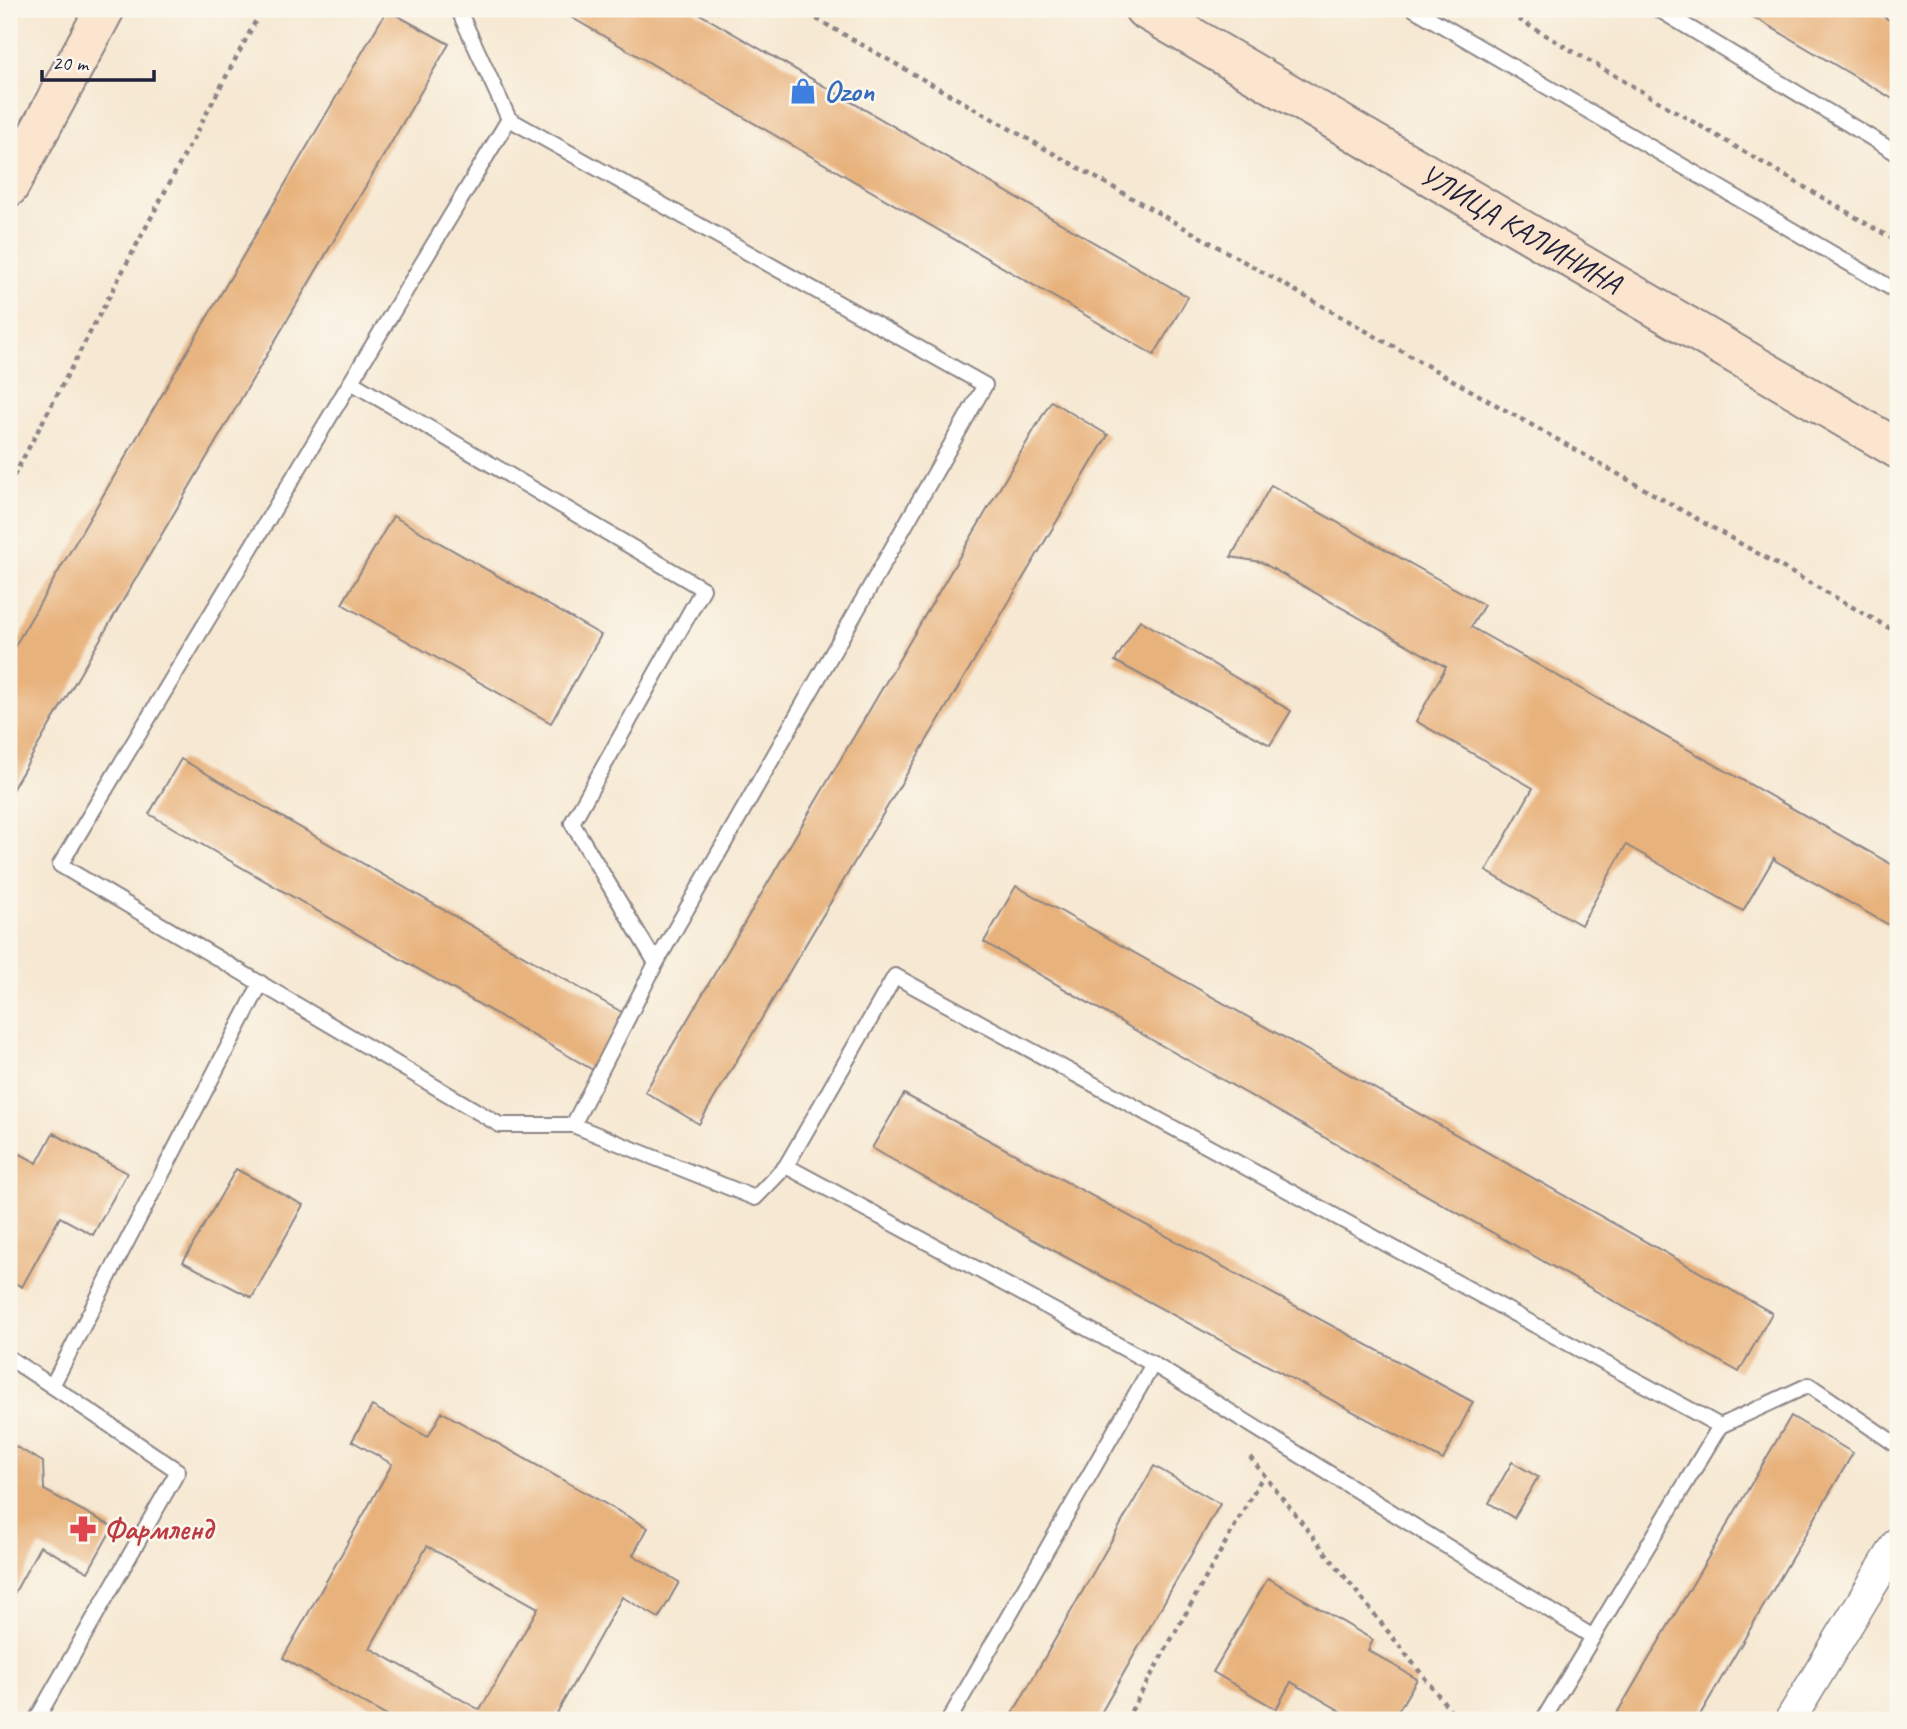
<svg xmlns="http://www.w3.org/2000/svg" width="1907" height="1729" font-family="Caveat,sans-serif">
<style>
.building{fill:#e8b27d;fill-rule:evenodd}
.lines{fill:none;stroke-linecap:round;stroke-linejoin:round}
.lane-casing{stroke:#8c8586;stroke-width:18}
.street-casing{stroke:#8c8586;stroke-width:33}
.secondary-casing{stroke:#8c8586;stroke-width:42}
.path{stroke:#8c8586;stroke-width:4.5;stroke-dasharray:5 5;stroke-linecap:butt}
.lane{stroke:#fff;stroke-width:14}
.street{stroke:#fff;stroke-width:30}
.secondary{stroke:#fbe5cf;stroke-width:38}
.labels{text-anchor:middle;stroke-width:5;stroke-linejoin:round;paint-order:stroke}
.shop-label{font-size:30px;font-weight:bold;fill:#366cbe;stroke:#fbf7ec;text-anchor:start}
.street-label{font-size:30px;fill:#22223b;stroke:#fbf7ec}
.health-label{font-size:30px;font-weight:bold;fill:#be3a42;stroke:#fbf7ec;text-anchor:start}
</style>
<rect width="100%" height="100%" fill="#fbf7ec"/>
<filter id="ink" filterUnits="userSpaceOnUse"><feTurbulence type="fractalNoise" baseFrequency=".0143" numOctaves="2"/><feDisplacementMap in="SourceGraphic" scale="14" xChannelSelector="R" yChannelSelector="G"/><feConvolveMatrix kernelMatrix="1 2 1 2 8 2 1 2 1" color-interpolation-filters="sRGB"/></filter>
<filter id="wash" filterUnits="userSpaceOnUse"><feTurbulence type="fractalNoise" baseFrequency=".00686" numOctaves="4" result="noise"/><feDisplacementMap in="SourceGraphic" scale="28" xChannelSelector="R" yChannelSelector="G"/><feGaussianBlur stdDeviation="1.57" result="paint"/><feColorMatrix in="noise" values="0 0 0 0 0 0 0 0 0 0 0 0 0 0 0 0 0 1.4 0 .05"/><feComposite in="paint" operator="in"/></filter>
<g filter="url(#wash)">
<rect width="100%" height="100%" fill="#f6e8d2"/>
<g id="blocks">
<g class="building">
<polygon points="557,9 691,9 1188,297 1154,355"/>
<polygon points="1740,9 1870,9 1898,25 1898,102"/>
<polygon points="387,10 449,44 9,795 9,656"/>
<polygon points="1051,401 1108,435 699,1124 645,1092"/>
<polygon points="1271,485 1484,605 1471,627 1898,868 1898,930 1776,861 1774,858 1743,911 1626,845 1581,925 1486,871 1533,788 1416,721 1446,667 1261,562 1231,557"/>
<polygon points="393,516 601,635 551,723 342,604"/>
<polygon points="1140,620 1291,711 1270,745 1115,661"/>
<polygon points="181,759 625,1014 593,1070 149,814"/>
<polygon points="1016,886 1772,1313 1739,1372 1152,1040 984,942"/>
<polygon points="904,1094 1473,1402 1443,1460 1034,1240 872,1148"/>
<polygon points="53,1133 127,1173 93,1235 60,1217 22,1287 9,1280 9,1148 37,1163"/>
<polygon points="236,1169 303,1205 252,1298 183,1262"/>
<path d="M 372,1406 L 428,1437 L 442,1412 L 648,1528 L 633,1555 L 679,1582 L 659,1618 L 622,1597 L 553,1720 L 394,1720 L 283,1658 L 392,1464 L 352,1441 ZM 427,1546 L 538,1608 L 480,1710 L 370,1648 Z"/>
<polygon points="1791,1416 1853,1453 1697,1720 1613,1720"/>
<polygon points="9,1443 43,1462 44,1490 113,1527 88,1572 40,1546 9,1603"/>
<polygon points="1512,1462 1538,1477 1514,1518 1489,1503"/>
<polygon points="1154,1466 1220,1504 1097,1720 1009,1720"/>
<polygon points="1268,1578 1373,1640 1368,1650 1417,1679 1393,1720 1356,1720 1291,1682 1276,1709 1213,1672"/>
</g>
</g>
</g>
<g filter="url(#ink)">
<use href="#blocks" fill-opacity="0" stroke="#8c8586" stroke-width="2"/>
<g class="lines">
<g class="lane-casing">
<g id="lane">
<polyline points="458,9 509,119"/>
<polyline points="1414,9 1898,292"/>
<polyline points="1658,9 1898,154"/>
<polyline points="351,382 703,589 572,823 656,963"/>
<polyline points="573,1125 500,1125 60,865 509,119 985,385 656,963 573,1125 755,1198 786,1166"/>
<polyline points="9,1358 52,1386"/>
<polyline points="1720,1426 1809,1385 1898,1446"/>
<polyline points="36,1720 178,1471 52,1386 261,983"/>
<polyline points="949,1720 1153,1364"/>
<polyline points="1543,1720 1720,1426 895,976 786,1166 1153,1364 1593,1637"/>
</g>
</g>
<g class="street-casing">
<polyline id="street" points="1790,1720 1898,1542"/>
</g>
<g class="secondary-casing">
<g id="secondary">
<path id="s1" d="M 1144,9 L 1898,449"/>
<polyline points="9,187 105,9"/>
</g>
</g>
<g class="path">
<polyline points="799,9 1898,633"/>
<polyline points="1501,9 1898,242"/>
<polyline points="9,485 262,9"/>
<polyline points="1250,1457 1458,1720"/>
<polyline points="1126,1720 1264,1474"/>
</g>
<use href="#lane" class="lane"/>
<use href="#street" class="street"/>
<use href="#secondary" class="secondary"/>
</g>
</g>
<defs>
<g id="shop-bare" transform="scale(2.1)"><path d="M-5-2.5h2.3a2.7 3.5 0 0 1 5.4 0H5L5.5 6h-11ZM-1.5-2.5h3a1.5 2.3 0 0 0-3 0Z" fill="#3f7fe0" stroke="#fbf7ec" stroke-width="2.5" paint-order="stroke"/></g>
<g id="pharmacy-bare" transform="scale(2.1)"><path d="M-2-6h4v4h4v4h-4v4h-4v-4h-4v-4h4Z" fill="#e0444e" stroke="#fbf7ec" stroke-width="2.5" paint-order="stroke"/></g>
</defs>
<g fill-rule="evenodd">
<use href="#shop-bare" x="803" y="91"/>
<use href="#pharmacy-bare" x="83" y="1529"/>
</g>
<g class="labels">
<g class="shop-label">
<text x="824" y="101">Ozon</text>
</g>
<g class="street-label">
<text dy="10" stroke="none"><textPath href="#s1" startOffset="436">УЛИЦА КАЛИНИНА</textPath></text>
</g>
<g class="health-label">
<text x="104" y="1539">Фармленд</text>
</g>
</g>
<rect width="1907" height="1729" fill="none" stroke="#fbf7ec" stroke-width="35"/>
<path d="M42 70v10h112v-10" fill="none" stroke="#22223b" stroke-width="3.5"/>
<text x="52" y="70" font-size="21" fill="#22223b" stroke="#fbf7ec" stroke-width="5" paint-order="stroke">20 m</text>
</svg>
